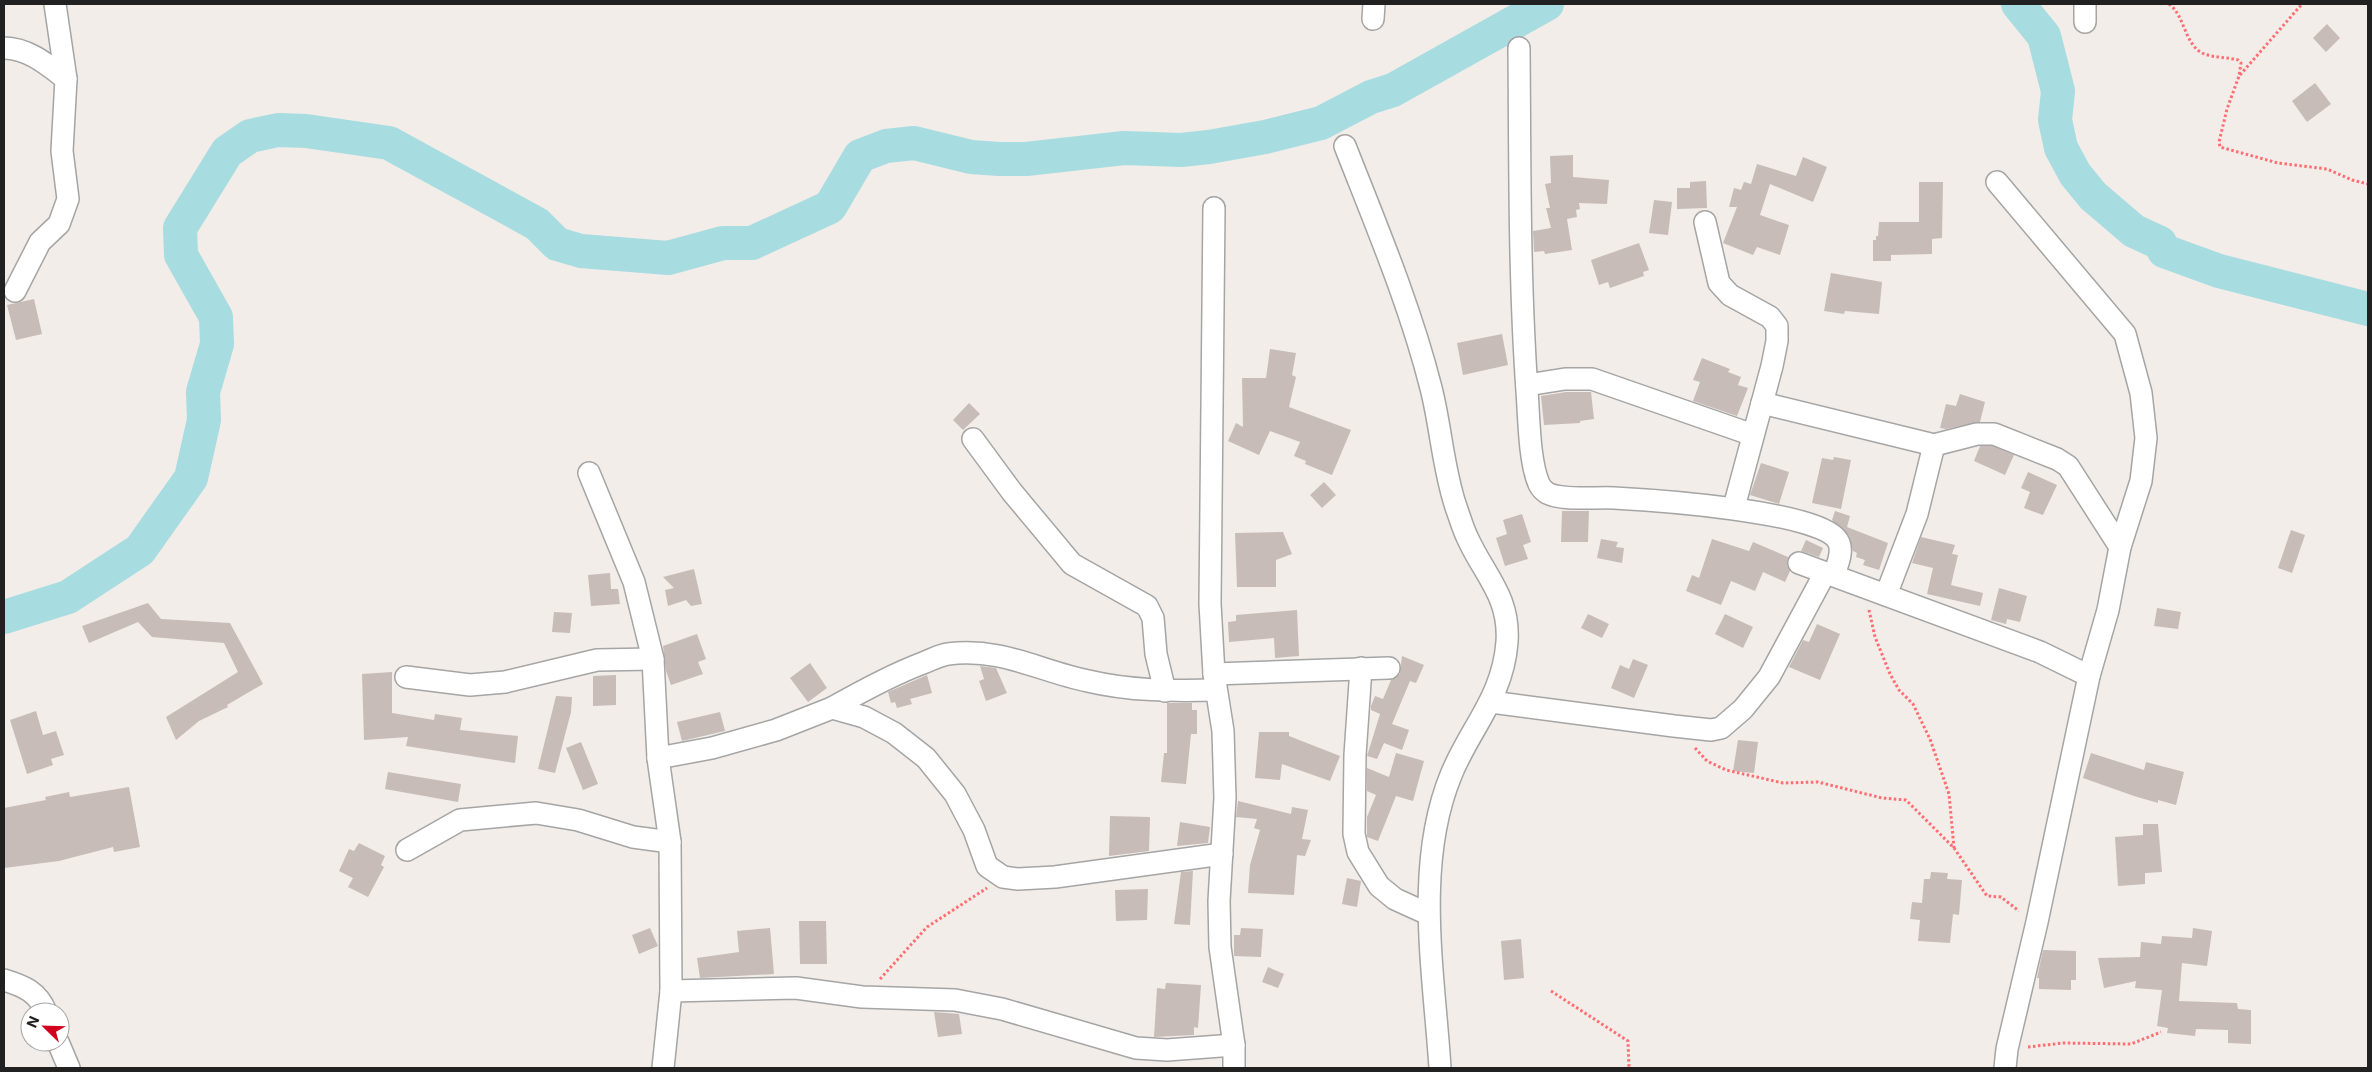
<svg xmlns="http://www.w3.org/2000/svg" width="2372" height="1072" font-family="Inter,sans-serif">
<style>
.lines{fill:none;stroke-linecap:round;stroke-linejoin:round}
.river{stroke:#a7dce1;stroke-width:34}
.building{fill:#c7bcb7}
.minor-casing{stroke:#a5a5a5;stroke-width:24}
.path{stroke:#ff6c71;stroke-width:3;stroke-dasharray:2.5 2.5;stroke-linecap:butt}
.minor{stroke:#fff;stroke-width:21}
</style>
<rect width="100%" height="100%" fill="#f2ede8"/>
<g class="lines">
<g class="river">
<polyline points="2018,4 2044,36 2058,91 2055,120 2061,148 2075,174 2093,196 2134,231 2160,243 2164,251 2219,271 2368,309"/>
<polyline points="4,617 68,597 140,550 191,478 204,420 203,392 217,344 216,317 181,255 180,228 227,152 250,136 278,130 306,131 389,143 537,224 557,244 581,251 668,258 723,243 752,243 830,207 860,156 886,146 914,143 971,157 999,159 1026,159 1124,148 1181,150 1209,147 1265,137 1321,123 1371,97 1393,90 1547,4"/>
</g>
</g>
<g class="building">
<polygon points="2327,24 2340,38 2326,52 2313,38"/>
<polygon points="2315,83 2331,104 2307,122 2292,101"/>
<polygon points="1573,155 1573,177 1609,180 1607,204 1579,203 1580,209 1576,210 1577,217 1567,219 1572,250 1545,254 1544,251 1534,252 1533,231 1551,228 1546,208 1550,208 1545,184 1551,183 1550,156"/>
<polygon points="1803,157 1827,167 1813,202 1770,184 1760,215 1789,225 1780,255 1757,247 1753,255 1723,243 1737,207 1729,207 1734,188 1741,190 1744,182 1751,184 1757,164 1796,176"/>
<polygon points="1706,181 1707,208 1677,209 1677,188 1690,188 1690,182"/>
<polygon points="1919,182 1943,182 1942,238 1932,239 1932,254 1891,255 1891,261 1873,261 1873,240 1876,240 1876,236 1878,236 1879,222 1919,222"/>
<polygon points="1654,200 1672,202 1668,235 1649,233"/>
<polygon points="1639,243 1649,270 1643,272 1644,276 1610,288 1608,282 1599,285 1591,260"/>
<polygon points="1831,273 1882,282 1879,314 1845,311 1844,314 1824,311"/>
<polygon points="34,299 42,334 16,340 7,305"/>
<polygon points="1502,334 1508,365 1463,375 1457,343"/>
<polygon points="1270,349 1296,353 1292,375 1296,377 1289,407 1351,430 1332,475 1305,464 1306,461 1294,456 1300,442 1270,431 1259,455 1228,441 1236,423 1243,427 1242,378 1266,378"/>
<polygon points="1702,358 1730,369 1728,372 1741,377 1738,385 1748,388 1737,416 1693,401 1700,382 1693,380"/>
<polygon points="1566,392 1591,392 1594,419 1580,421 1580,423 1544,425 1541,396"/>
<polygon points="1960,394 1985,402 1980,422 1946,429 1940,428 1946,404 1956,406"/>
<polygon points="969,403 980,414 963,430 953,420"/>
<polygon points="1980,446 1992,446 2014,455 2005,475 1974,461"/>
<polygon points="1834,457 1851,460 1841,509 1812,503 1822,458 1833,460"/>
<polygon points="1761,463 1789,472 1779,504 1750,495"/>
<polygon points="2028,472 2057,485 2043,515 2024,508 2030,492 2021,488"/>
<polygon points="1324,482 1336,495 1322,508 1310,495"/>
<polygon points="1562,511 1589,511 1588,542 1561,542"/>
<polygon points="1835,511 1850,516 1847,527 1888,543 1879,570 1863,565 1865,560 1856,557 1857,553 1853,551 1849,536 1832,520"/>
<polygon points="1522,514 1531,542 1523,545 1528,559 1505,566 1496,538 1507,534 1503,520"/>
<polygon points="2291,530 2305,535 2292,573 2278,568"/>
<polygon points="1283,532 1292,554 1276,560 1276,587 1237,587 1235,533"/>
<polygon points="1921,537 1955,545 1952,554 1958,555 1951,585 1983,593 1980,606 1927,594 1933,568 1912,563"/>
<polygon points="1601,539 1618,542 1616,547 1624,548 1622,563 1597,558"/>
<polygon points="1712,539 1749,551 1753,542 1788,557 1787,565 1790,571 1785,582 1763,572 1755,591 1731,581 1721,605 1686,591 1692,575 1699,578"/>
<polygon points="1806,540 1823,548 1819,557 1801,551"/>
<polygon points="694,569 702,604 691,606 686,600 668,606 665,590 674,588 663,577"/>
<polygon points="610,573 611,589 618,589 620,604 591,606 588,575"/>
<polygon points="1999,588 2027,596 2020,622 2007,619 2006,624 1991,620"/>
<polygon points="148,603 161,619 230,623 263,684 227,705 228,707 199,721 176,740 166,717 238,672 224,643 152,637 138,622 89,643 82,626"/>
<polygon points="2157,608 2181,612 2178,629 2154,626"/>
<polygon points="1297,610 1299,656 1275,658 1274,638 1229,642 1228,622 1236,621 1236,615"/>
<polygon points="554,612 572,613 570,633 552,632"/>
<polygon points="1588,614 1609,624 1602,638 1581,628"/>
<polygon points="1725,614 1753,627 1743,648 1715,634"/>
<polygon points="1817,624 1840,634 1820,680 1789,667 1803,640 1809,642"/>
<polygon points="697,634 706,659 698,662 703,674 671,685 666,671 663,646"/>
<polygon points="1402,656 1424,665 1416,683 1410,681 1392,724 1409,730 1402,750 1384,743 1377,759 1367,756 1380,714 1371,710 1371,706 1375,696 1383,699 1391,680 1400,674"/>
<polygon points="1633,659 1648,665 1634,698 1611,688 1620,665 1629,669"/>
<polygon points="810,663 827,688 808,702 790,678"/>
<polygon points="980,666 996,668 1007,693 986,701 979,681 984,679"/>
<polygon points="392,672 392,713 434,720 435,714 462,718 460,730 518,736 515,763 406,746 408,737 364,740 362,674"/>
<polygon points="616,675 616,705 593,706 593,676"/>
<polygon points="927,675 932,693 910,699 912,704 897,708 895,702 891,703 888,692"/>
<polygon points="556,696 572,697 571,712 555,773 538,769"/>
<polygon points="1167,703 1192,703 1192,710 1197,710 1197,734 1191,734 1186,784 1161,782 1164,753 1167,753"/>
<polygon points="36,711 43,735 56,731 64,755 51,759 53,765 27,774 10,720"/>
<polygon points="720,712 725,731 682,741 677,722"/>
<polygon points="1259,732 1289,732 1289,736 1340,756 1330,781 1282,764 1280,780 1255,778"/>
<polygon points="1738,740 1758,742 1754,773 1733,771"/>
<polygon points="581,742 598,784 583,790 566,748"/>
<polygon points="1396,753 1424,761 1413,801 1396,796 1378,841 1367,837 1367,817 1376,795 1367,791 1367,768 1389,777"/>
<polygon points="2091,753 2144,770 2146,762 2184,772 2176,805 2158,800 2158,803 2134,796 2083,778"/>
<polygon points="388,772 461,784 458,802 385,789"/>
<polygon points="129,787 140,847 114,852 113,847 59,861 4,868 4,808 46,800 45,797 69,792 70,797"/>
<polygon points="1238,801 1291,814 1292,807 1308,810 1302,839 1311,840 1305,856 1297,855 1294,895 1248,893 1250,865 1260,830 1254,828 1257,819 1236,817"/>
<polygon points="1110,816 1150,817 1149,851 1109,856"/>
<polygon points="1180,822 1210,827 1208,843 1177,846"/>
<polygon points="2143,824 2158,824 2162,872 2145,873 2145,884 2118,886 2115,837 2143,835"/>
<polygon points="359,843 385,856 381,865 384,867 368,897 348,887 353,878 339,871 349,849 354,851"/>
<polygon points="1193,871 1190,925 1174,924 1181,872"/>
<polygon points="1931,872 1948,873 1947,879 1962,880 1959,915 1953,914 1950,943 1918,941 1920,920 1910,919 1912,902 1922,903 1924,879 1930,879"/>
<polygon points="1347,878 1361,881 1357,907 1342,904"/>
<polygon points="1148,889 1147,920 1116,921 1115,890"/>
<polygon points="799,921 826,921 827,964 800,964"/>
<polygon points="650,928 658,946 639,954 632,935"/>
<polygon points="770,928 774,974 700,978 697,958 739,952 737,931"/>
<polygon points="1241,928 1263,929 1261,957 1234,956 1234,935 1240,935"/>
<polygon points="2193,928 2212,931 2207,966 2182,963 2179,1001 2237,1003 2238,1009 2251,1010 2251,1044 2228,1043 2228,1030 2196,1029 2195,1036 2167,1033 2168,1028 2157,1026 2162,990 2135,988 2136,981 2104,988 2098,958 2140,957 2141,942 2161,944 2162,936 2192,938"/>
<polygon points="1521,939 1524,978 1504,980 1501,941"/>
<polygon points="2043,950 2076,951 2076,980 2071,980 2071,990 2039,989 2039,978 2037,978"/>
<polygon points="1268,967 1284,974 1278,988 1262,982"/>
<polygon points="1166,983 1201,985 1198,1028 1194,1027 1194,1035 1154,1037 1157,988 1165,989"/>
<polygon points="934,1012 959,1014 962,1034 938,1037"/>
</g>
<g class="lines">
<g class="minor-casing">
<g id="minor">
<polyline points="2085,4 2085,22"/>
<polyline points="1373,19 1374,4"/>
<path d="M 4,48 C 28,48 48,65 66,79"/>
<path d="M 1519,48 C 1520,162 1519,277 1527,391 C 1529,417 1529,461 1539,484 C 1541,488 1544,491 1547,493 C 1562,501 1596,497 1614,498 C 1651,500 1822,511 1838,541 C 1844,551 1837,565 1834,575"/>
<path d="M 1345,146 C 1376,225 1410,305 1431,388 C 1441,427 1443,469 1456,507 C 1460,518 1463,529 1468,539 C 1485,576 1510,597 1507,642 C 1503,697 1470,728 1451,775 C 1414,865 1434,973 1440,1068"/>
<polyline points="1997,182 2125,334 2141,393 2146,438 2141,481 2120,547 2108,610 2089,676 2037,922 2007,1049 2005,1068"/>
<polyline points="1214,208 1210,604 1214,674 1223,731 1225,798 1219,901 1220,947 1234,1045 1234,1068"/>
<polyline points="1705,222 1719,283 1730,295 1770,317 1777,326 1777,341 1772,366 1734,507"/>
<polyline points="15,291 40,242 59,224 68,199 62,151 66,79 55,4"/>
<polyline points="1527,385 1565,379 1592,379 1753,435"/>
<polyline points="1762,403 1934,445 1977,434 1994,434 2057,459 2068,466 2120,547"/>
<polyline points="973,439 1012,492 1072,564 1147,606 1153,618 1156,654 1165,691"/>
<polyline points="589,473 634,582 653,659 658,758 670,842 671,991 663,1068"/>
<polyline points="1799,563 2040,652 2089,676"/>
<polyline points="1886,595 1917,514 1934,445"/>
<polyline points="1361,668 1355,755 1354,834 1358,852 1379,886 1395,899 1428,914"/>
<polyline points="1214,674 1389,668"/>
<polyline points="406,677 470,685 505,682 597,660 653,659"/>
<polyline points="1491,702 1674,726 1711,730 1721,728 1743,709 1769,677 1825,573"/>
<path d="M 832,708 C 862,691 891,675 923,663 C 931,660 940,655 948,654 C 1001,647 1039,671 1088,681 C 1130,691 1173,691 1216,690"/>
<polyline points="658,758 712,748 776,730 832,708 864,717 894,733 926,758 955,794 974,830 987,866 1003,877 1018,879 1055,877 1222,854"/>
<polyline points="407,850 460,820 536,813 578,820 633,837 670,842"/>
<path d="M 4,980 C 24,986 38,992 46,1012"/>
<polyline points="671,991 796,988 862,997 955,1000 1002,1009 1136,1048 1167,1050 1234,1045"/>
<polyline points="58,1042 69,1068"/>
</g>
</g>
<g class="path">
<path d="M 2169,4 C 2185,16 2184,43 2202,53 C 2213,58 2227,57 2238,60 L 2241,63 L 2239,76 L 2227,109 L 2219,142 L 2220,147 L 2278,163 L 2327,169 L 2352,180 L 2368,184"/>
<polyline points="2240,75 2302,4"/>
<polyline points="1869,610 1875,637 1890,674 1899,690 1913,704 1930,739 1949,794 1954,848"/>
<polyline points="1695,748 1707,761 1726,770 1783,783 1818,782 1882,798 1906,800 1954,848 1987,896 2001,897 2019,911"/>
<polyline points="880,979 927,927 987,888"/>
<polyline points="1551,991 1628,1041 1629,1068"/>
<polyline points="2028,1047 2063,1043 2131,1044 2161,1032"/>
</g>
<use href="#minor" class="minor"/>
</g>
<rect width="2372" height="1072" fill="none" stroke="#212121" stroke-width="10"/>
<g transform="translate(45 1027) rotate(293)"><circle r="24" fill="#ffffff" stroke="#a6a6a6"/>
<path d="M0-4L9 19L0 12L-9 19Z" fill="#d3001d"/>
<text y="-8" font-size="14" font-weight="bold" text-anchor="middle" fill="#212121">N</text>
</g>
</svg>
